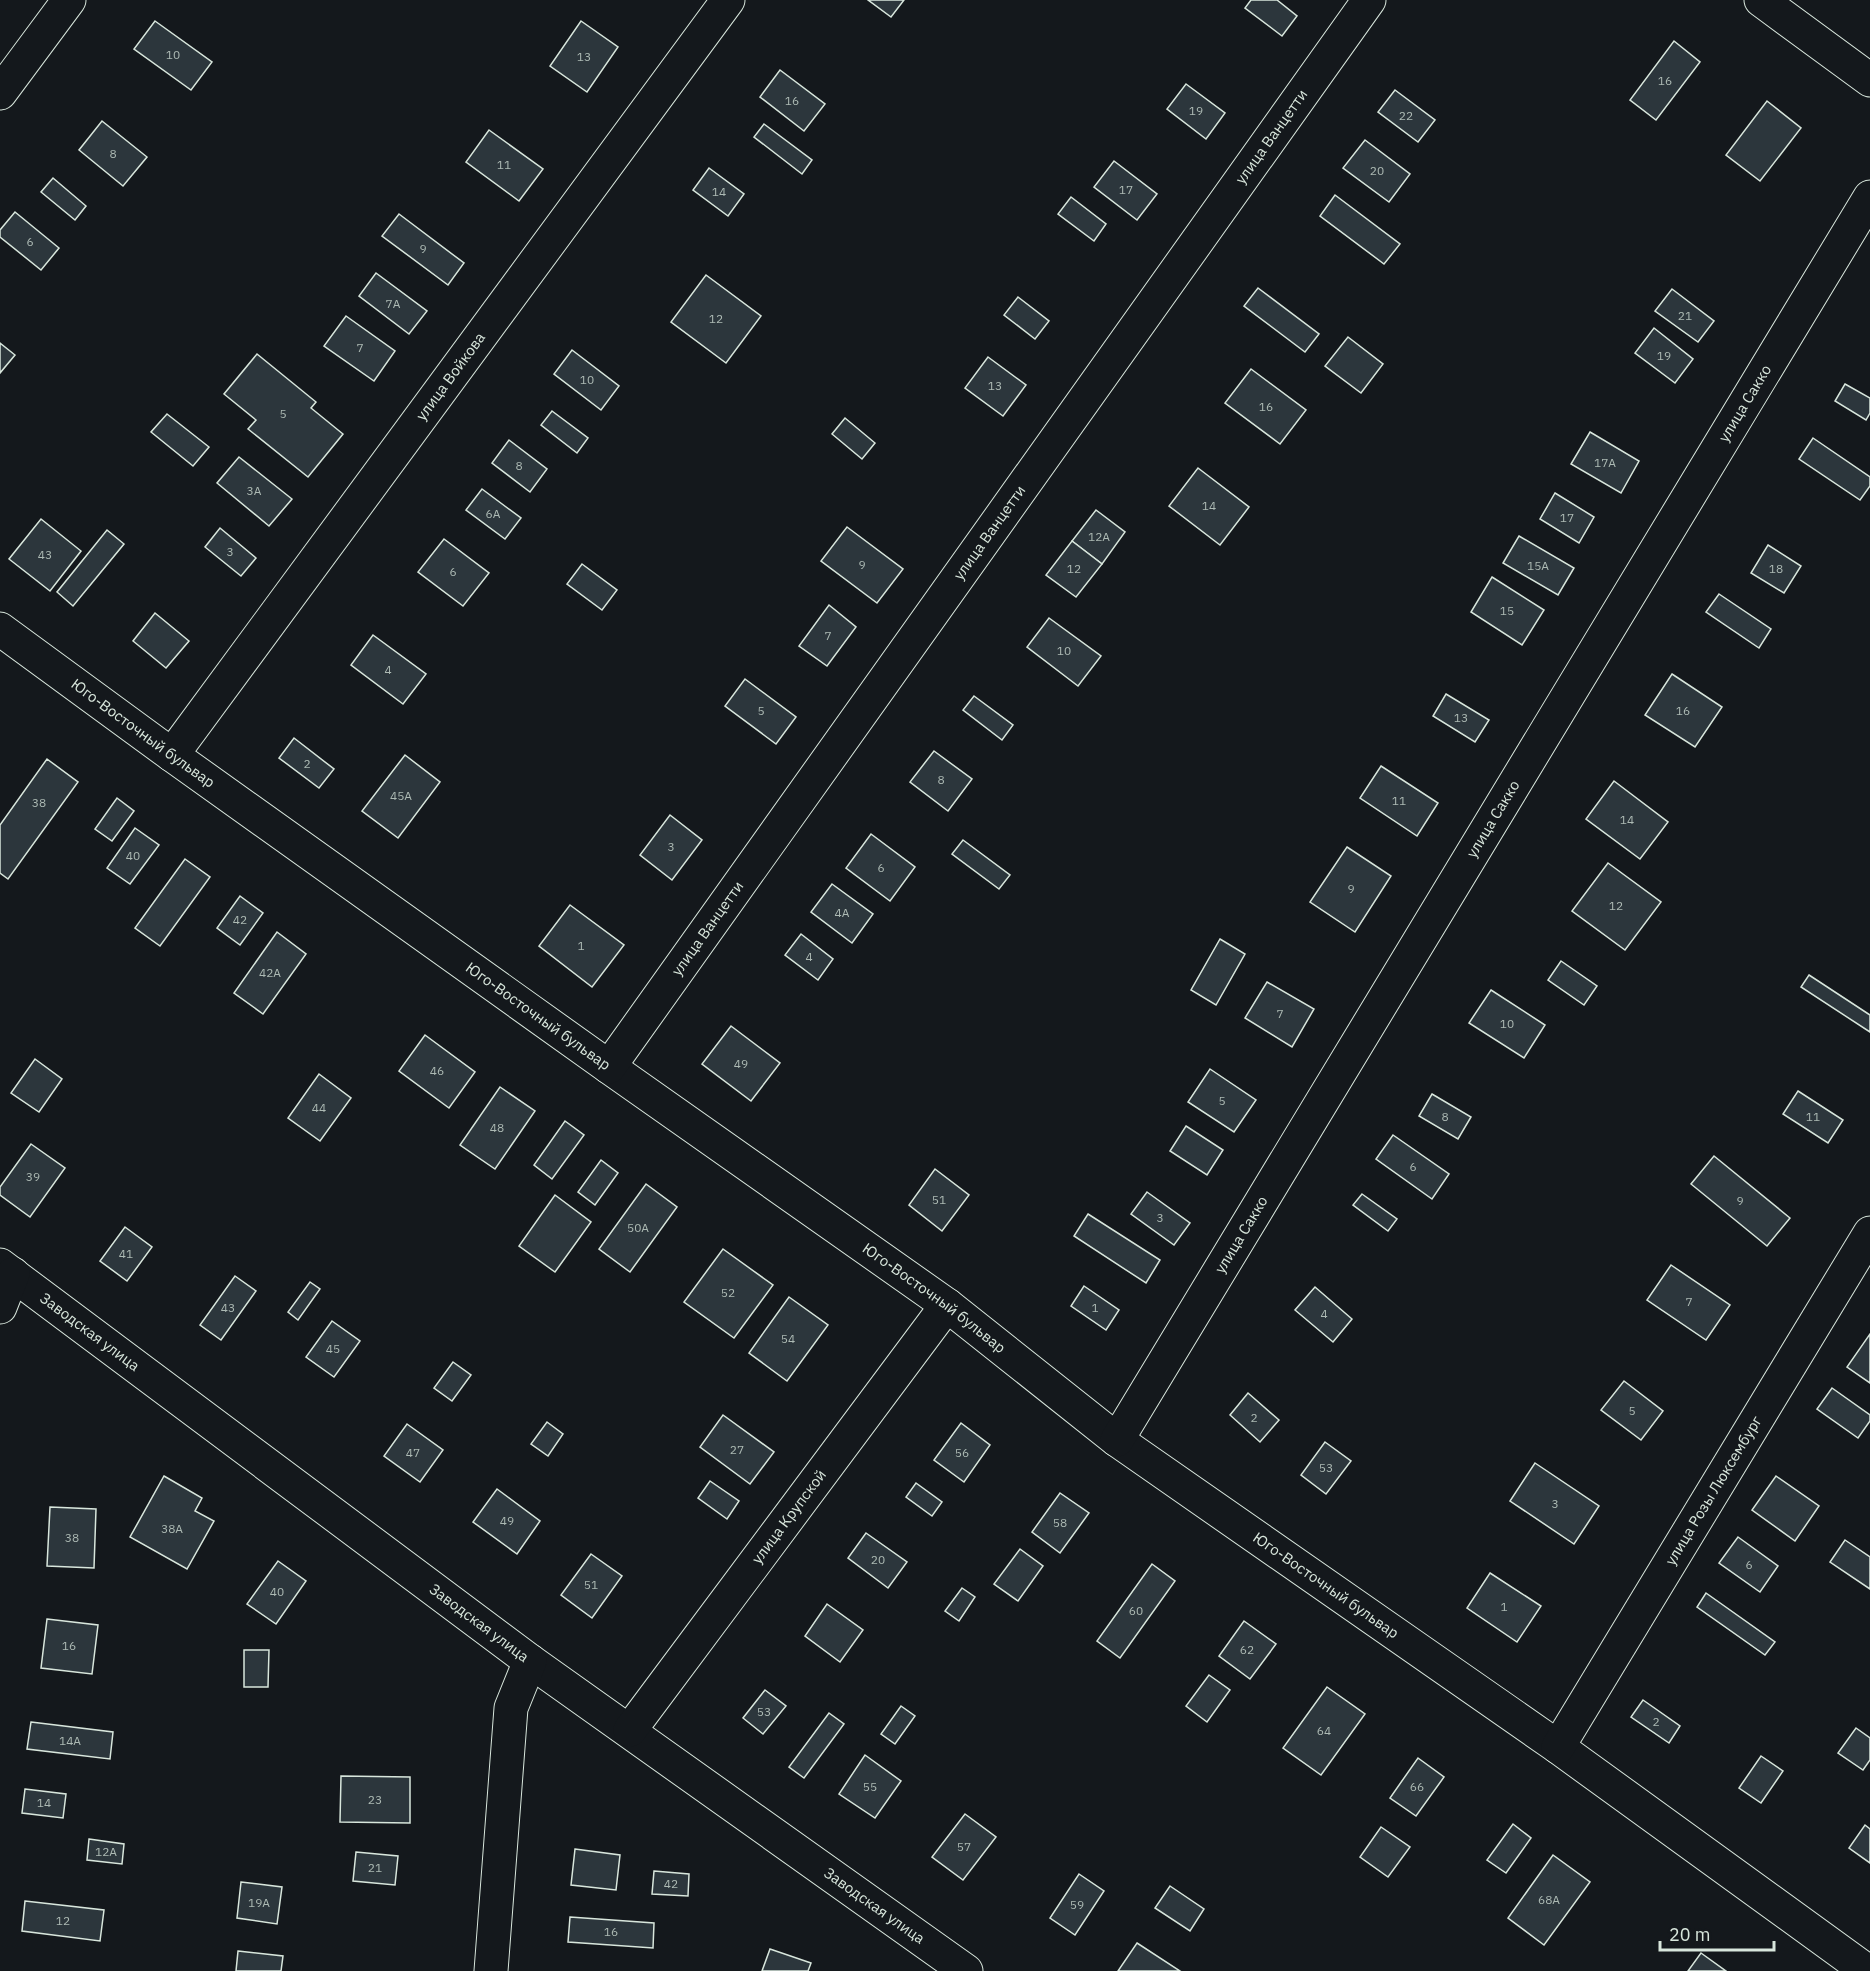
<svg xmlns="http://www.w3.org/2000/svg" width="1870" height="1971" font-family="'IBM Plex Sans',sans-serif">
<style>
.building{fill:#2c363c;stroke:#d8e6dc;stroke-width:1.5}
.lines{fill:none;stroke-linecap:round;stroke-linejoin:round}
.minor-casing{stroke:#d8e6dc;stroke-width:35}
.tertiary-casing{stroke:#d8e6dc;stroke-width:35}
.minor{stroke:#14181c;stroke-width:33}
.tertiary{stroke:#14181c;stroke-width:33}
.labels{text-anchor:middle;stroke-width:4.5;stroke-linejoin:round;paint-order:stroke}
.number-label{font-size:12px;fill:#adbab4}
.street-label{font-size:15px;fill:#d8e6dc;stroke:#14181c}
</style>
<rect width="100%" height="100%" fill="#14181c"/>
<g class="building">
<polygon points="868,0 904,0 891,17"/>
<polygon points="1251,0 1277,0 1297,16 1282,36 1245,8"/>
<polygon points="155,21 212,62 191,90 134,49"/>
<polygon points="581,21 618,47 587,92 550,66"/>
<polygon points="1674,41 1700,62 1656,120 1630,100"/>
<polygon points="780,70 825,104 804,131 760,97"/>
<polygon points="1186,84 1225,113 1206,139 1167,109"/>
<polygon points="1395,90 1435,120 1418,142 1378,112"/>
<polygon points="1767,101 1801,128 1760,181 1726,155"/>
<polygon points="102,121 147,157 123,186 79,150"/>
<polygon points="764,124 812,160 802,174 754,137"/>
<polygon points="489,130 543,169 519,201 466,162"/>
<polygon points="1365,140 1410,174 1389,202 1343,168"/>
<polygon points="1114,161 1157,194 1137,220 1094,187"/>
<polygon points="709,168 744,194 728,216 693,190"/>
<polygon points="53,178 86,206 75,220 41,192"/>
<polygon points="1335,195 1400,244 1384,264 1320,216"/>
<polygon points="1071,197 1106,224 1094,241 1058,214"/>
<polygon points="15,212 59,248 41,270 0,237 0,230"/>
<polygon points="399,214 464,263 448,285 382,236"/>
<polygon points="376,273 427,311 409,334 359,296"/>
<polygon points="706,275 761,316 726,363 671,322"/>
<polygon points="1258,288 1319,334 1305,352 1244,306"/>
<polygon points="1672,289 1714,321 1698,342 1655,311"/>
<polygon points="1018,297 1049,321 1035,339 1004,315"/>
<polygon points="346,316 395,351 374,381 324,346"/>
<polygon points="1654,328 1693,359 1675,383 1635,353"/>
<polygon points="1348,337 1383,364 1361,393 1325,366"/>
<polygon points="0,343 15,355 0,373"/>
<polygon points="572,350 619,386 601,410 554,374"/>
<polygon points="257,354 316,402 311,408 343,434 308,477 248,429 256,420 224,394"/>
<polygon points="988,357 1026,385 1003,416 965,388"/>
<polygon points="1251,369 1306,410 1280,444 1225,403"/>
<polygon points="1845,384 1870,398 1870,413 1866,420 1835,401"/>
<polygon points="552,411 588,438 577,453 541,425"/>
<polygon points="167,414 209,447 193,466 151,432"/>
<polygon points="845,418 875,443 862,459 832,434"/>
<polygon points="1590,432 1639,461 1621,493 1571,464"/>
<polygon points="1813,438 1870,477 1870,486 1860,500 1799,459"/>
<polygon points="509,440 547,469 530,492 492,463"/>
<polygon points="239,457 292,499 269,526 217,483"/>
<polygon points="1198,468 1249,507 1220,545 1169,506"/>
<polygon points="482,489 521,518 505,539 466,510"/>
<polygon points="1555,493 1594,517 1579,543 1540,519"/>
<polygon points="1096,510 1125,532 1102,564 1072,541"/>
<polygon points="41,519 81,551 50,591 9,559"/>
<polygon points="847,527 903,569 877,603 821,561"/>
<polygon points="220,528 256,558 241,576 205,547"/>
<polygon points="107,530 124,544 73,606 57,592"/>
<polygon points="1519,536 1574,568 1558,595 1503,563"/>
<polygon points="444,539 489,573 463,606 418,572"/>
<polygon points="1072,541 1102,564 1076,597 1046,575"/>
<polygon points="1768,545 1801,566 1784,593 1751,573"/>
<polygon points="582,564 617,590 602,610 567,584"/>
<polygon points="1492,577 1544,610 1522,645 1471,612"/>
<polygon points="1719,594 1771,629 1759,648 1706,612"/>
<polygon points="829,605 856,627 827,666 799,646"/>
<polygon points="155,613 189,641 166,668 133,641"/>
<polygon points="1049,618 1101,656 1078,686 1027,647"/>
<polygon points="373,635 426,674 403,704 351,665"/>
<polygon points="1672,674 1722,707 1695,747 1645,715"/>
<polygon points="745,679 796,717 776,744 725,706"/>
<polygon points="1446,694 1489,720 1475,742 1433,716"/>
<polygon points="974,696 1013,725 1002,740 963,710"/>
<polygon points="294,738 334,769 319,788 279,758"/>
<polygon points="934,751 972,779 948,811 910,782"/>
<polygon points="405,755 440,782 398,838 362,811"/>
<polygon points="47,759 78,782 8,879 0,873 0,825"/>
<polygon points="1381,766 1438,803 1417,836 1360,798"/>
<polygon points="1614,781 1668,822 1640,859 1586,819"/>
<polygon points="117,798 134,811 112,841 95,829"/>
<polygon points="670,815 702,840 672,880 640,855"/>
<polygon points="135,828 159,845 130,884 107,868"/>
<polygon points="871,834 915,867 890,901 846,868"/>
<polygon points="963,840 1010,875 999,889 952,854"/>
<polygon points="1347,847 1391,876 1355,932 1310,902"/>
<polygon points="185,859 210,877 160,946 135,928"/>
<polygon points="1608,863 1661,902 1625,950 1572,911"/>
<polygon points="832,884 873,914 852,943 811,912"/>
<polygon points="240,896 263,913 240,945 217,928"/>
<polygon points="570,905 624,945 592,987 539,946"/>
<polygon points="277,932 306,954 263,1014 234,993"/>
<polygon points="801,934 833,959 818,980 785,955"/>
<polygon points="1220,939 1245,954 1216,1005 1191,990"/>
<polygon points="1561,961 1597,986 1584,1005 1548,980"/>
<polygon points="1809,975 1870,1015 1870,1032 1801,987"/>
<polygon points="1267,982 1314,1009 1292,1047 1245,1018"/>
<polygon points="1491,990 1545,1025 1524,1058 1469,1023"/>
<polygon points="731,1026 780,1063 751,1101 702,1064"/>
<polygon points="425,1035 475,1072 449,1108 399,1071"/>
<polygon points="35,1059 62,1079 39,1112 11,1093"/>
<polygon points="1210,1069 1256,1100 1234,1132 1188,1102"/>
<polygon points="319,1074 351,1098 320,1141 288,1118"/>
<polygon points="500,1087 535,1111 495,1169 460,1145"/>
<polygon points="1798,1091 1843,1120 1828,1143 1783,1114"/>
<polygon points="1432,1094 1471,1117 1458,1139 1419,1116"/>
<polygon points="565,1121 584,1135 552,1179 534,1165"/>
<polygon points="1186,1126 1223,1150 1207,1175 1170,1151"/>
<polygon points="1393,1135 1449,1174 1432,1199 1376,1159"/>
<polygon points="31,1144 65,1168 30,1217 0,1195 0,1187"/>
<polygon points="1714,1156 1790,1218 1767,1246 1691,1184"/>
<polygon points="601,1160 618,1173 595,1205 578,1192"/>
<polygon points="935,1169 969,1195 942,1231 909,1205"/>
<polygon points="646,1184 677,1207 630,1272 599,1249"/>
<polygon points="1147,1192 1190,1223 1174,1245 1131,1214"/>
<polygon points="1362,1194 1397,1219 1388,1231 1353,1205"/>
<polygon points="555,1195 591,1222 555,1272 519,1246"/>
<polygon points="1088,1214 1160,1260 1146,1283 1074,1236"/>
<polygon points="125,1227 152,1247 127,1281 100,1261"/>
<polygon points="723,1249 773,1285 734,1338 684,1302"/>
<polygon points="1671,1265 1730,1305 1706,1340 1647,1300"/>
<polygon points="235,1276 256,1291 221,1340 200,1325"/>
<polygon points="310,1282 320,1289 298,1320 288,1312"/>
<polygon points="1084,1286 1119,1310 1106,1330 1071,1306"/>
<polygon points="1315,1287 1352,1319 1333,1342 1295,1310"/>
<polygon points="789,1297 828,1325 787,1381 749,1353"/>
<polygon points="332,1321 360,1341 334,1377 306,1357"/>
<polygon points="1870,1334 1870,1383 1847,1367"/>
<polygon points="453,1362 471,1375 452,1401 434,1388"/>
<polygon points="1624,1381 1663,1411 1641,1440 1601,1410"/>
<polygon points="1832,1388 1870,1415 1870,1421 1858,1438 1817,1409"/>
<polygon points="1248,1393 1279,1420 1260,1442 1230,1415"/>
<polygon points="723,1415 774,1452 750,1484 700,1447"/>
<polygon points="547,1422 563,1434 548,1456 531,1444"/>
<polygon points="961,1423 990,1445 964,1482 934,1460"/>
<polygon points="407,1424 443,1450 420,1482 384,1456"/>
<polygon points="1325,1442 1351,1461 1326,1494 1301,1475"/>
<polygon points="1535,1463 1599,1506 1574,1544 1510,1501"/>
<polygon points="164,1476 202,1498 195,1511 214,1521 187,1569 130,1537"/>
<polygon points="1776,1476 1819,1506 1795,1541 1752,1510"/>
<polygon points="710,1481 739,1501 727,1519 698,1498"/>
<polygon points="916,1483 942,1502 932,1516 906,1497"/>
<polygon points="497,1489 540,1521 517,1554 473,1522"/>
<polygon points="1060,1493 1089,1513 1060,1553 1032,1532"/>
<polygon points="50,1507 96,1509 94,1568 47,1566"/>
<polygon points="866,1533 907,1562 888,1588 848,1558"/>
<polygon points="1738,1537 1778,1566 1760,1592 1719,1563"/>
<polygon points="1845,1540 1870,1557 1870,1589 1830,1562"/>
<polygon points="1020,1549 1043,1566 1018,1601 994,1584"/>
<polygon points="591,1554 622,1576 592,1618 561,1595"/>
<polygon points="278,1561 306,1581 276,1624 247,1604"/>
<polygon points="1152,1564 1175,1581 1120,1658 1097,1641"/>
<polygon points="1490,1573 1541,1606 1517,1642 1467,1608"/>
<polygon points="962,1588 975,1597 959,1621 945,1611"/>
<polygon points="1706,1593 1775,1642 1765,1655 1697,1607"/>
<polygon points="827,1604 863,1630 840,1662 805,1636"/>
<polygon points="47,1619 98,1625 92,1674 41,1668"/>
<polygon points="1244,1621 1276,1644 1250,1679 1219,1656"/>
<polygon points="244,1650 269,1650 268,1687 244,1687"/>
<polygon points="1209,1675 1230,1690 1207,1722 1186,1706"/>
<polygon points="1327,1687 1365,1714 1321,1775 1283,1748"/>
<polygon points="765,1690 786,1706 763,1734 743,1718"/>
<polygon points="1643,1700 1680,1726 1669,1743 1631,1717"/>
<polygon points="901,1706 915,1716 895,1744 881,1734"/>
<polygon points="829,1713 844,1724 804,1778 789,1767"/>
<polygon points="31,1722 113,1732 110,1759 27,1749"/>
<polygon points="1856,1728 1870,1738 1870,1760 1863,1770 1838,1753"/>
<polygon points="865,1755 901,1781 875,1818 839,1794"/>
<polygon points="1761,1756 1783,1771 1761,1803 1739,1788"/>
<polygon points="1418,1758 1444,1777 1416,1816 1390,1798"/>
<polygon points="341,1776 410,1777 410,1823 340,1822"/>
<polygon points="25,1789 66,1794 63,1818 22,1813"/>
<polygon points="965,1814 996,1837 963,1880 932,1857"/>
<polygon points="1513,1824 1531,1838 1506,1873 1487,1860"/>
<polygon points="1865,1825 1870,1829 1870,1863 1849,1848"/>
<polygon points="1381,1827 1410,1847 1388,1877 1360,1857"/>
<polygon points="89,1839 124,1844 122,1864 87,1860"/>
<polygon points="575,1849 620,1855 616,1890 571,1885"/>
<polygon points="356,1852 398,1856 395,1885 353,1881"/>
<polygon points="1553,1855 1590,1882 1544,1945 1508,1918"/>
<polygon points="654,1871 689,1874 688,1896 652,1894"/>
<polygon points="1079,1874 1104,1891 1075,1935 1050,1918"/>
<polygon points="241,1882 282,1887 277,1924 237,1918"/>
<polygon points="1170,1886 1204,1909 1190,1931 1155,1908"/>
<polygon points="25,1901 104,1910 100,1941 22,1931"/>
<polygon points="570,1917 654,1923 653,1948 568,1942"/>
<polygon points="1137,1943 1180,1971 1118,1971"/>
<polygon points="770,1949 811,1963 808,1971 762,1971"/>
<polygon points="238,1951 283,1956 281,1971 236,1971"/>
<polygon points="1701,1953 1726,1971 1688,1971"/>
</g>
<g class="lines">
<g class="minor-casing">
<g id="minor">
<polyline points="0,93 69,0"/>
<path id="s1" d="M 0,629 L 172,755 L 609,1067 L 947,1305 L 1117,1440 L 1558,1747 L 1867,1971"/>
<path id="s2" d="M 172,755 L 728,0"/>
<path id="s3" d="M 609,1067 L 1369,0"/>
<path id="s4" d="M 0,1265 L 530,1661 L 966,1971"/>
<polyline points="0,1307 13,1274"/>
<path id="s5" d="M 1117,1440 L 1870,197"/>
<path id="s6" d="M 630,1730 L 947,1305"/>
<path id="s7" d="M 1558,1747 L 1870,1233"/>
<polyline points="491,1971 511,1708 530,1661"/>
</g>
</g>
<g class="tertiary-casing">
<polyline id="tertiary" points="1761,0 1870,80"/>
</g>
<use href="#minor" class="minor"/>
<use href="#tertiary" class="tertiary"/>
</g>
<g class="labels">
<g class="number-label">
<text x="173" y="59">10</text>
<text x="584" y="61">13</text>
<text x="1665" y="85">16</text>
<text x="792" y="105">16</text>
<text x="1196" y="115">19</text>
<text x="1406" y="120">22</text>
<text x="113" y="158">8</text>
<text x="504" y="169">11</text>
<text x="1377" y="175">20</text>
<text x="1126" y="194">17</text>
<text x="719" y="196">14</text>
<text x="30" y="246">6</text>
<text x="423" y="253">9</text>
<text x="393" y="308">7А</text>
<text x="1685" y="320">21</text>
<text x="716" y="323">12</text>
<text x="360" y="352">7</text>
<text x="1664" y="360">19</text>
<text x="587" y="384">10</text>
<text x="995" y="390">13</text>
<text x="1266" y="411">16</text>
<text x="283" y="418">5</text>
<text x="1605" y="467">17А</text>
<text x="519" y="470">8</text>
<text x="254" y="495">3А</text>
<text x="1209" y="510">14</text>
<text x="493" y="518">6А</text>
<text x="1567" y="522">17</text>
<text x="1099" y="541">12А</text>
<text x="230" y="556">3</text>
<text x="45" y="559">43</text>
<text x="862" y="569">9</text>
<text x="1538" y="570">15А</text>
<text x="1074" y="573">12</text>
<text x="1776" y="573">18</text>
<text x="453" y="576">6</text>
<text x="1507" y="615">15</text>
<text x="828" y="640">7</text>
<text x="1064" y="655">10</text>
<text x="388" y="674">4</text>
<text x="761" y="715">5</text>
<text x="1683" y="715">16</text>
<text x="1461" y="722">13</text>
<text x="307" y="768">2</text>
<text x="941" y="784">8</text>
<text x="401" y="800">45А</text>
<text x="1399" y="805">11</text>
<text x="39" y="807">38</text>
<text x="1627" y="824">14</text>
<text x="671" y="851">3</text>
<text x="133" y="860">40</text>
<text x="881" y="872">6</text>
<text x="1351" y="893">9</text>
<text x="1616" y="910">12</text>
<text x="842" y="917">4А</text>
<text x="240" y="924">42</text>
<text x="581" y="950">1</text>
<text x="809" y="961">4</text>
<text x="270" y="977">42А</text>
<text x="1280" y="1018">7</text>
<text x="1507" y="1028">10</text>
<text x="741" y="1068">49</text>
<text x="437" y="1075">46</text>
<text x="1222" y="1105">5</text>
<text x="319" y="1112">44</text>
<text x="1445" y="1121">8</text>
<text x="1813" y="1121">11</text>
<text x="497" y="1132">48</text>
<text x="1413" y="1171">6</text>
<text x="33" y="1181">39</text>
<text x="939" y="1204">51</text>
<text x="1740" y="1205">9</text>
<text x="1160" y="1222">3</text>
<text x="638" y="1232">50А</text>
<text x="126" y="1258">41</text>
<text x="728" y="1297">52</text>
<text x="1689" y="1306">7</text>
<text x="228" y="1312">43</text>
<text x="1095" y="1312">1</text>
<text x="1324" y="1318">4</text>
<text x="788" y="1343">54</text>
<text x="333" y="1353">45</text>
<text x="1632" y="1415">5</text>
<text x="1254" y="1422">2</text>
<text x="737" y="1454">27</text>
<text x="413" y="1457">47</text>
<text x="962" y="1457">56</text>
<text x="1326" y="1472">53</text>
<text x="1555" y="1508">3</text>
<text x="507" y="1525">49</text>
<text x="1060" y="1527">58</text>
<text x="172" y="1533">38А</text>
<text x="72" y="1542">38</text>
<text x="878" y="1564">20</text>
<text x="1749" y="1569">6</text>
<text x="591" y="1589">51</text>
<text x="277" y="1596">40</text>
<text x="1504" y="1611">1</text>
<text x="1136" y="1615">60</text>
<text x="69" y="1650">16</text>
<text x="1247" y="1654">62</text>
<text x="764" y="1716">53</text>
<text x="1656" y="1726">2</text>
<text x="1324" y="1735">64</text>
<text x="70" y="1745">14А</text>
<text x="870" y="1791">55</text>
<text x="1417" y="1791">66</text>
<text x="375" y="1804">23</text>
<text x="44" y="1807">14</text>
<text x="964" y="1851">57</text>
<text x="106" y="1856">12А</text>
<text x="375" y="1872">21</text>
<text x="671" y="1888">42</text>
<text x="1549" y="1904">68А</text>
<text x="259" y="1907">19А</text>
<text x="1077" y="1909">59</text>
<text x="63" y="1925">12</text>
<text x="611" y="1936">16</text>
</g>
<g class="street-label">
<text dy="5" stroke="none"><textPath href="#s3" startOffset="1142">улица Ванцетти</textPath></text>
<text dy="5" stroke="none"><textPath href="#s2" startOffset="470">улица Войкова</textPath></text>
<text dy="5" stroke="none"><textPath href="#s5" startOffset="1212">улица Сакко</textPath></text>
<text dy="5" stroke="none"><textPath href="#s3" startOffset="656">улица Ванцетти</textPath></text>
<text dy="5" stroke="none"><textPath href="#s1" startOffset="177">Юго-Восточный бульвар</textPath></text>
<text dy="5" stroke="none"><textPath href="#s5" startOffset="726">улица Сакко</textPath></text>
<text dy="5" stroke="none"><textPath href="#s3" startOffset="170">улица Ванцетти</textPath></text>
<text dy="5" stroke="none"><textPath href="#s1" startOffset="663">Юго-Восточный бульвар</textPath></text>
<text dy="5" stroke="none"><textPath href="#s5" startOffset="240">улица Сакко</textPath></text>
<text dy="5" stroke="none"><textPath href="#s1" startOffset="1149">Юго-Восточный бульвар</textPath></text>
<text dy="5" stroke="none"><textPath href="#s4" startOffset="112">Заводская улица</textPath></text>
<text dy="5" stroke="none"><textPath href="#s7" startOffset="300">улица Розы Люксембург</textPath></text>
<text dy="5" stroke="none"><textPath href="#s6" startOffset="266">улица Крупской</textPath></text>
<text dy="5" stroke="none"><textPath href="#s1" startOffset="1635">Юго-Восточный бульвар</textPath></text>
<text dy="5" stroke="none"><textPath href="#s4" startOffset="598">Заводская улица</textPath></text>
<text dy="5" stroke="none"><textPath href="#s4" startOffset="1084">Заводская улица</textPath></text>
</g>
</g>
<path d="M1660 1941v9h114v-9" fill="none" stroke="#d8e6dc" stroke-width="3"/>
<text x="1669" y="1941" font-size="18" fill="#d8e6dc" stroke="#14181c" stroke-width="4.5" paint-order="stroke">20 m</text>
</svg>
